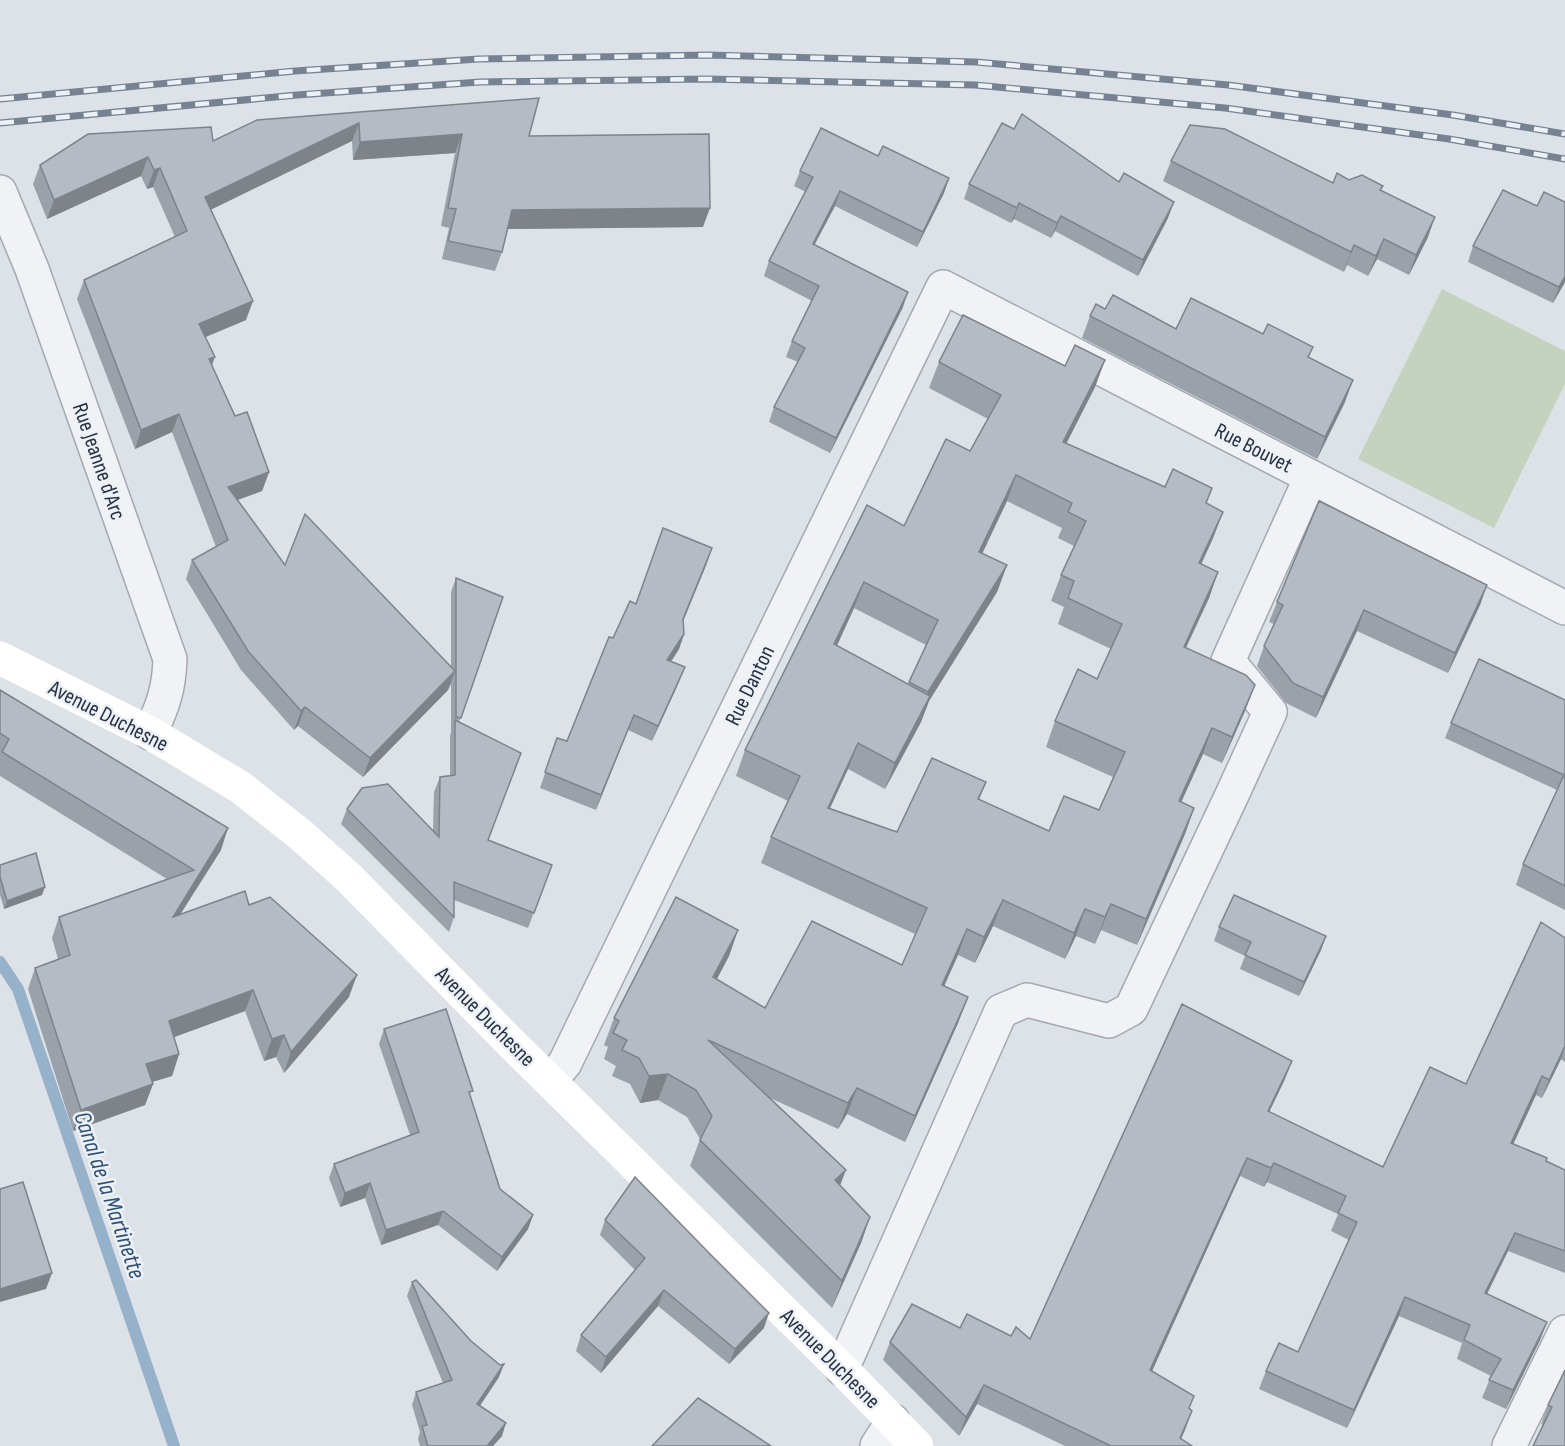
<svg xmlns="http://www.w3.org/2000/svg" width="1565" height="1446" font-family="'Sofia Sans Condensed',sans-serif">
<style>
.green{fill:#c4d2be}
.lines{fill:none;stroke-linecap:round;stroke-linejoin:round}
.stream{stroke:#96b2cb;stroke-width:12}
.street-casing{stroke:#a2a9b2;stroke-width:36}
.street{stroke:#f0f2f6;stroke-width:33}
.secondary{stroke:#fff;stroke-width:33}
.rail-casing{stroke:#768292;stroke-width:7}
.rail{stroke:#edf1f6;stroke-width:4.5;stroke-dasharray:14;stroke-linecap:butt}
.wall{fill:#9ba1a9;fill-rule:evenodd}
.shaded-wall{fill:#7e838a}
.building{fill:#b4bbc5;stroke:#7e838a;stroke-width:1.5;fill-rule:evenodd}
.labels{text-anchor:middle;stroke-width:5;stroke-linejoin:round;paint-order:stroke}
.street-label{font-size:22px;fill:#263040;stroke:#edf1f6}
.water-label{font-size:24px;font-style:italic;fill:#2d5176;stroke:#edf1f6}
</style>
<rect width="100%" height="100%" fill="#dde2e8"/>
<polygon class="green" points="1442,289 1565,351 1565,384 1494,528 1358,459"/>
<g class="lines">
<polyline class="stream" points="0,962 18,989 174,1446"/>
<g class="street-casing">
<g id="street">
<path d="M 0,192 L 32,269 L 170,659 C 169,689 163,706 150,733"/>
<polyline points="551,1080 565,1063 579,1034 943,287 1565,608"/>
<polyline points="842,1369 1001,1011 1027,1000 1109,1021 1131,1009 1231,797 1270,712 1228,661 1311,477"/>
<polyline points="877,1446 893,1421"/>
<polyline points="1509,1446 1565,1332"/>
</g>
</g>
<use href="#street" class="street"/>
<polyline class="secondary" points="0,658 150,733 240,787 302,836 349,878 508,1040 842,1369 917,1446"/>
<g class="rail-casing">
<g id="rail">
<polyline points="0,99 295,71 479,59 707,55 976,62 1228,85 1453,115 1565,134"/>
<polyline points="0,123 297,95 480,82 707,79 975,85 1225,108 1449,139 1565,159"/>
</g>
</g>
<use href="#rail" class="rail"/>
</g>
<g class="wall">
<polygon points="539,98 529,136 703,227 508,229 502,252 495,271 442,259 449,228 441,226 455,153 353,160 352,141 211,209 246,320 206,337 212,365 235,416 269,472 262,491 237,500 285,565 451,666 451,592 456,578 503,597 459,722 488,840 552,865 528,928 454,900 454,917 449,932 341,824 347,809 433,831 434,792 440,777 450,775 450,736 451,732 451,684 448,690 363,777 298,726 294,730 241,670 186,579 192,560 216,547 172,432 135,449 77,299 84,280 175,237 153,187 147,189 141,176 47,219 33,184 40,165"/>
<polygon points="878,156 949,178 944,193 917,247 835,206 814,245 903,307 830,453 769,422 774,407 798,362 786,357 792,341 812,301 764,276 769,261 806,192 794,186 800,171"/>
<polygon points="1171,161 1333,183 1349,180 1381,190 1428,237 1409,275 1377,259 1368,276 1347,265 1344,272 1163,181"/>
<polygon points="969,184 1168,218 1138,276 1055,231 1051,238 1014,219 1011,223 964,199"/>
<polygon points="1537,206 1565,282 1553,303 1468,262 1473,246"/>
<polygon points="1105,309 1176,329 1309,358 1345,402 1317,459 1082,338 1090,316"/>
<path d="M 1105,360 L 1095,387 L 1066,443 L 1165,487 L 1206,504 L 1223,512 L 1213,538 L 1201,564 L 1218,572 L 1209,598 L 1186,648 L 1255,685 L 1245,711 L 1222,763 L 1203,754 L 1181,802 L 1194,808 L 1185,834 L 1137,945 L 1101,930 L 1095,944 L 1076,936 L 1065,959 L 993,926 L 975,963 L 958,955 L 944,986 L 968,997 L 958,1023 L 905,1142 L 847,1114 L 838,1129 L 770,1098 L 840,1185 L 870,1217 L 861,1243 L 832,1308 L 690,1166 L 700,1139 L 687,1117 L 658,1100 L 640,1103 L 630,1084 L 612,1076 L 616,1066 L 604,1059 L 608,1047 L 604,1045 L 614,1018 L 738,930 L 729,956 L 717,979 L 765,1008 L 902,965 L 915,934 L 761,863 L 771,837 L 788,801 L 736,776 L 745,750 L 904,526 L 970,451 L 988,419 L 929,388 L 939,362 L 1065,366 ZM 1007,501 L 1062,528 L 1058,538 L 1074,546 L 1061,575 L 1051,601 L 1064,607 L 1058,624 L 1111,649 L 1097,679 L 1055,721 L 1046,747 L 1113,777 L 1099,810 L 1049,831 L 979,800 L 986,782 L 897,832 L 830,808 L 848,769 L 885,789 L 921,722 L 929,701 L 997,592 L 1007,565 L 982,554 ZM 854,608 L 926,645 L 908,684 L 837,646 Z"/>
<polygon points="707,563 683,620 684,634 679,649 671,662 679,682 652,741 628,730 596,810 540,788 557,738 567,741 613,638 636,604"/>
<polygon points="1487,585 1480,605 1448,673 1357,631 1316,718 1286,703 1257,666 1264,646 1274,624 1269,622 1277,602"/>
<polygon points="0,690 221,850 180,915 249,905 349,997 284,1073 276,1057 264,1061 245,1011 174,1037 179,1054 172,1076 152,1082 153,1084 145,1105 73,1131 28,989 35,968 58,959 52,938 59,917 167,879 0,776"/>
<polygon points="1565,700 1565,910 1516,885 1523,864 1557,790 1445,738 1451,723"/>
<polygon points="0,865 42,895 4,909 0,895"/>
<polygon points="1219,927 1326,936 1321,950 1299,996 1240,969 1245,956 1214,941"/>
<polygon points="1565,938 1565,1062 1561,1059 1542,1098 1536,1095 1513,1144 1546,1161 1565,1170 1565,1273 1508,1251 1487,1294 1547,1322 1540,1340 1506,1409 1482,1398 1491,1376 1457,1359 1462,1343 1399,1316 1347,1428 1259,1389 1266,1371 1298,1352 1349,1240 1331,1231 1338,1214 1267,1182 1264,1187 1240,1176 1152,1371 1192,1411 1181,1439 1192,1446 1065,1446 977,1404 959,1436 883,1360 890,1342 960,1328 1030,1339 1285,1079 1269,1112 1383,1167 1466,1084"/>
<polygon points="384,1029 470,1097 500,1189 533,1215 528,1229 497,1271 438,1225 381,1245 365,1198 340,1207 329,1178 334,1164 410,1135 379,1044"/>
<polygon points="605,1220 764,1328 729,1364 658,1306 601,1373 576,1351 581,1335 635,1270 600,1235"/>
<polygon points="412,1282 499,1377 480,1406 502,1436 493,1446 420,1446 418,1439 420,1432 412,1405 416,1392 443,1383 407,1296"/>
<polygon points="1565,1370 1565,1446 1543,1425 1541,1424 1548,1405"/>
</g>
<g class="shaded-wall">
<polygon points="359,123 352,141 198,216 205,197"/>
<polygon points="462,134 455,153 353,160 360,142"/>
<polygon points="148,157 141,176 47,219 54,200"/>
<polygon points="160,168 153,187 147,189 154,170"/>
<polygon points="949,178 944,193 917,247 923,232"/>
<polygon points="840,191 835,206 807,259 813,244"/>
<polygon points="1174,202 1168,218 1138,276 1143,260"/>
<polygon points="1019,203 1014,219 1011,223"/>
<polygon points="710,208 703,227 505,229 512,210"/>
<polygon points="1061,216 1055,231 1051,238 1057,223"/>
<polygon points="1435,217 1428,237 1409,275 1416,255"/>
<polygon points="1384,239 1377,259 1368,276 1376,256"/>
<polygon points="1354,245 1347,265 1344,272 1351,252"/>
<polygon points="1565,276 1565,282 1553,303 1559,287"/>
<polygon points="908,292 903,307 830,453 836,438"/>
<polygon points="253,301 246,320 193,342 199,324"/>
<polygon points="215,357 208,376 209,359"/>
<polygon points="1105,360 1095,387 1054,468 1063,442"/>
<polygon points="1353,380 1345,402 1317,459 1325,437"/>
<polygon points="179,414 172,432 135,449 141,430"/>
<polygon points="269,472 262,491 221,506 228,487"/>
<polygon points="1016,475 1007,501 970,579 979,552"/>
<polygon points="1223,512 1213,538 1190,589 1199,563"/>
<polygon points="712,548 707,563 678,634 683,619"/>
<polygon points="1007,565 997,592 929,701 921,722 885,789 895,763 918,718 928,692"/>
<polygon points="1218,572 1209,598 1174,673 1184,647"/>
<polygon points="864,582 854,608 825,671 834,644"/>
<polygon points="1487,585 1480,605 1448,673 1455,653"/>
<polygon points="1364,610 1357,631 1316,718 1323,697"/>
<polygon points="684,634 679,649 662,675 667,660"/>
<polygon points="685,667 679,682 652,741 658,726"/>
<polygon points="455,671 448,690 363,777 370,758"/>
<polygon points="1255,685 1245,711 1222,763 1232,737"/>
<polygon points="305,707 298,726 294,730 301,711"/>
<polygon points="634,715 596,810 601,795"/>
<polygon points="1212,728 1203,754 1170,827 1179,801"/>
<polygon points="858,743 848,769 818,834 828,808"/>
<polygon points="1194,808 1185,834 1137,945 1146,919"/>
<polygon points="228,828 221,850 165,938 173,917"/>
<polygon points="45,887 42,895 4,909 7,901"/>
<polygon points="1003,900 993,926 975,963 984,937"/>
<polygon points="1111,904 1101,930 1095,944 1105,917"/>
<polygon points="1085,909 1076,936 1065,959 1074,933"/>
<polygon points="967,929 958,955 933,1011 942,985"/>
<polygon points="738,930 729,956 704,1003 713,977"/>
<polygon points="1326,936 1321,950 1299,996 1304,982"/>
<polygon points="357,975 349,997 284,1073 291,1052"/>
<polygon points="253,990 245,1011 161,1042 169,1021"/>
<polygon points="968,997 958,1023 905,1142 915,1116"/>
<polygon points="284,1035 276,1057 264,1061 272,1039"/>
<polygon points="1565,1046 1561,1059 1542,1098 1549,1080"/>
<polygon points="179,1054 172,1076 138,1086 146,1064"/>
<polygon points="1292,1061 1285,1079 1261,1129 1268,1111"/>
<polygon points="668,1074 658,1100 640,1103 649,1076"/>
<polygon points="1542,1076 1536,1095 1505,1162 1511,1143"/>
<polygon points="153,1084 145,1105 73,1131 81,1110"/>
<polygon points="857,1088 847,1114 838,1129 848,1103"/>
<polygon points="1247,1158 1240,1176 1144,1389 1150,1370"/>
<polygon points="1274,1163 1267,1182 1264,1187 1271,1168"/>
<polygon points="846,1170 836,1196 835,1180"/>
<polygon points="370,1183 365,1198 340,1207 345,1193"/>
<polygon points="443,1211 438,1225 381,1245 386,1230"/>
<polygon points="533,1215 528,1229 497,1271 502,1257"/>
<polygon points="870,1217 861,1243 832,1308 842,1281"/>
<polygon points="1515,1233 1508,1251 1478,1312 1485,1293"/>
<polygon points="52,1273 46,1289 0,1302 0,1289"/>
<polygon points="664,1290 658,1306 601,1373 606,1357"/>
<polygon points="1405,1297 1399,1316 1347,1428 1354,1410"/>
<polygon points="769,1313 764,1328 729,1364 735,1349"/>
<polygon points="1547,1322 1540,1340 1506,1409 1513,1390"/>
<polygon points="504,1364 499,1377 472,1417 477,1404"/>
<polygon points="984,1385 977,1404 959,1436 966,1417"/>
<polygon points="1192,1411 1185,1430 1178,1446 1180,1438"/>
<polygon points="506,1423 502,1436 493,1446 487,1446"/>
</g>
<g class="building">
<polygon points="539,98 529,136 709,134 710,208 512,210 502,252 448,241 456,209 448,208 462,134 360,142 359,123 205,197 253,301 199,324 215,357 209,359 235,416 247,412 269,472 228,487 285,565 305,514 455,671 370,758 305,707 301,711 248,651 192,560 228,540 179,414 141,430 84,280 187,231 160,168 154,170 148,157 54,200 40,165 88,134 211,127 213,141 257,120"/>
<polygon points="1022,114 1119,182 1124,173 1174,202 1143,260 1061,216 1057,223 1019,203 1017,208 969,184 1002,123 1014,129"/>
<polygon points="1190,125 1225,129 1333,183 1337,173 1349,180 1362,175 1383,186 1380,190 1435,217 1416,255 1384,239 1376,256 1354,245 1351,252 1171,161"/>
<polygon points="821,128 878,156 883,146 949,178 923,232 840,191 813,244 908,292 836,438 774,407 805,348 792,341 819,286 769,261 813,177 800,171"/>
<polygon points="1503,190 1537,206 1544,192 1565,202 1565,276 1559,287 1473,246"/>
<polygon points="1113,295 1176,329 1191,298 1263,334 1268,324 1313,347 1308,357 1353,380 1325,437 1090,316 1096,304 1105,309"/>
<path d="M 963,315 L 1065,366 L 1075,345 L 1105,360 L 1063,442 L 1165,487 L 1173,469 L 1212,488 L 1206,503 L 1223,512 L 1199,563 L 1218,572 L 1184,647 L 1246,675 L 1255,685 L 1232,737 L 1212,728 L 1179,801 L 1194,808 L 1146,919 L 1111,904 L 1105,917 L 1085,909 L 1074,933 L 1003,900 L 984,937 L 967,929 L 942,985 L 968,997 L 915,1116 L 857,1088 L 848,1103 L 708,1040 L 846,1170 L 835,1180 L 870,1217 L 842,1281 L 700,1140 L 712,1116 L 696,1090 L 668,1074 L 649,1076 L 639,1058 L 622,1050 L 627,1040 L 613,1033 L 619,1021 L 614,1018 L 676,897 L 738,930 L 713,977 L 765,1008 L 812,921 L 902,965 L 927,908 L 771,837 L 800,776 L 745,750 L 867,505 L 904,526 L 946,439 L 970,451 L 1001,395 L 939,362 ZM 1016,475 L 1072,503 L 1068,512 L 1086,521 L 1061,575 L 1074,581 L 1068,598 L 1122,624 L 1097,679 L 1078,669 L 1055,721 L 1125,752 L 1099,810 L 1064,796 L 1049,831 L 978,799 L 986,782 L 932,758 L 897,832 L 828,808 L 858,743 L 895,763 L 930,696 L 834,644 L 864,582 L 938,620 L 909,682 L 928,692 L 1007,565 L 979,552 Z"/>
<polygon points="1319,501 1487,585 1455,653 1364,610 1323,697 1293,683 1264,646 1283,605 1277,602"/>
<polygon points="663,528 712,548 683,619 684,634 667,660 685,667 658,726 634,715 601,795 545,772 557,738 567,741 609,637 613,638 630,601 636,604"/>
<polygon points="456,578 503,597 461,718 456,717"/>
<polygon points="1479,659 1565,700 1565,773 1564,775 1451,723"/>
<polygon points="0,690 228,828 173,917 245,891 249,905 270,897 357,975 291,1052 284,1035 272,1039 253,990 169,1021 179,1054 146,1064 153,1084 81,1110 35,968 70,955 59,917 194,870 2,752 9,739 0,733"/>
<polygon points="455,720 521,753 488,840 552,865 534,913 454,882 454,917 347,809 362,788 388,784 439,837 440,777 455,775"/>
<polygon points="1564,775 1565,776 1565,886 1523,864"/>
<polygon points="36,853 45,887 7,901 0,877 0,865"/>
<polygon points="1234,895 1326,936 1304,982 1245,955 1251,942 1219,927"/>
<polygon points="1541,922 1565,938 1565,1046 1549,1080 1542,1076 1511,1143 1547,1158 1546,1161 1565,1170 1565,1251 1515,1233 1485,1293 1547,1322 1513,1390 1489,1380 1501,1359 1464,1340 1470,1325 1405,1297 1354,1410 1266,1371 1279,1343 1298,1352 1357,1222 1338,1213 1346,1196 1274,1163 1271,1168 1247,1158 1150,1370 1194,1396 1189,1408 1192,1411 1180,1438 1192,1446 1111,1446 984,1385 966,1417 890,1342 912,1304 960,1328 967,1314 1011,1336 1016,1327 1030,1339 1182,1004 1292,1061 1268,1111 1383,1167 1430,1067 1466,1084"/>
<polygon points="446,1009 473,1091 469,1092 500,1189 533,1215 502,1257 443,1211 386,1230 370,1183 345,1193 334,1164 419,1132 384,1029"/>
<polygon points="635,1177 710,1254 769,1313 735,1349 664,1290 606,1357 581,1335 645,1258 605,1220"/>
<polygon points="23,1182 52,1273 0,1289 0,1189"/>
<polygon points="416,1280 471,1341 500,1365 504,1364 477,1404 506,1423 487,1446 428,1446 422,1426 427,1425 416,1392 452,1380 412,1282"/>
<polygon points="1565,1370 1565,1446 1533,1446 1552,1407 1548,1405"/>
<polygon points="698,1398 771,1446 652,1446"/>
</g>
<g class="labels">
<g class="street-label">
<text transform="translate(1254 447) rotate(27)" y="8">Rue Bouvet</text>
<text transform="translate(100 461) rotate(71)" y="8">Rue Jeanne d'Arc</text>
<text transform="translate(749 685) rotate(-64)" y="8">Rue Danton</text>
<text transform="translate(109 715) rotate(27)" y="8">Avenue Duchesne</text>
<text transform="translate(486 1016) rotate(45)" y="8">Avenue Duchesne</text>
<text transform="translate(831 1358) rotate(45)" y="8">Avenue Duchesne</text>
</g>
<g class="water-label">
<text transform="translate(110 1195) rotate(71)" y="8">Canal de la Martinette</text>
</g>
</g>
</svg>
